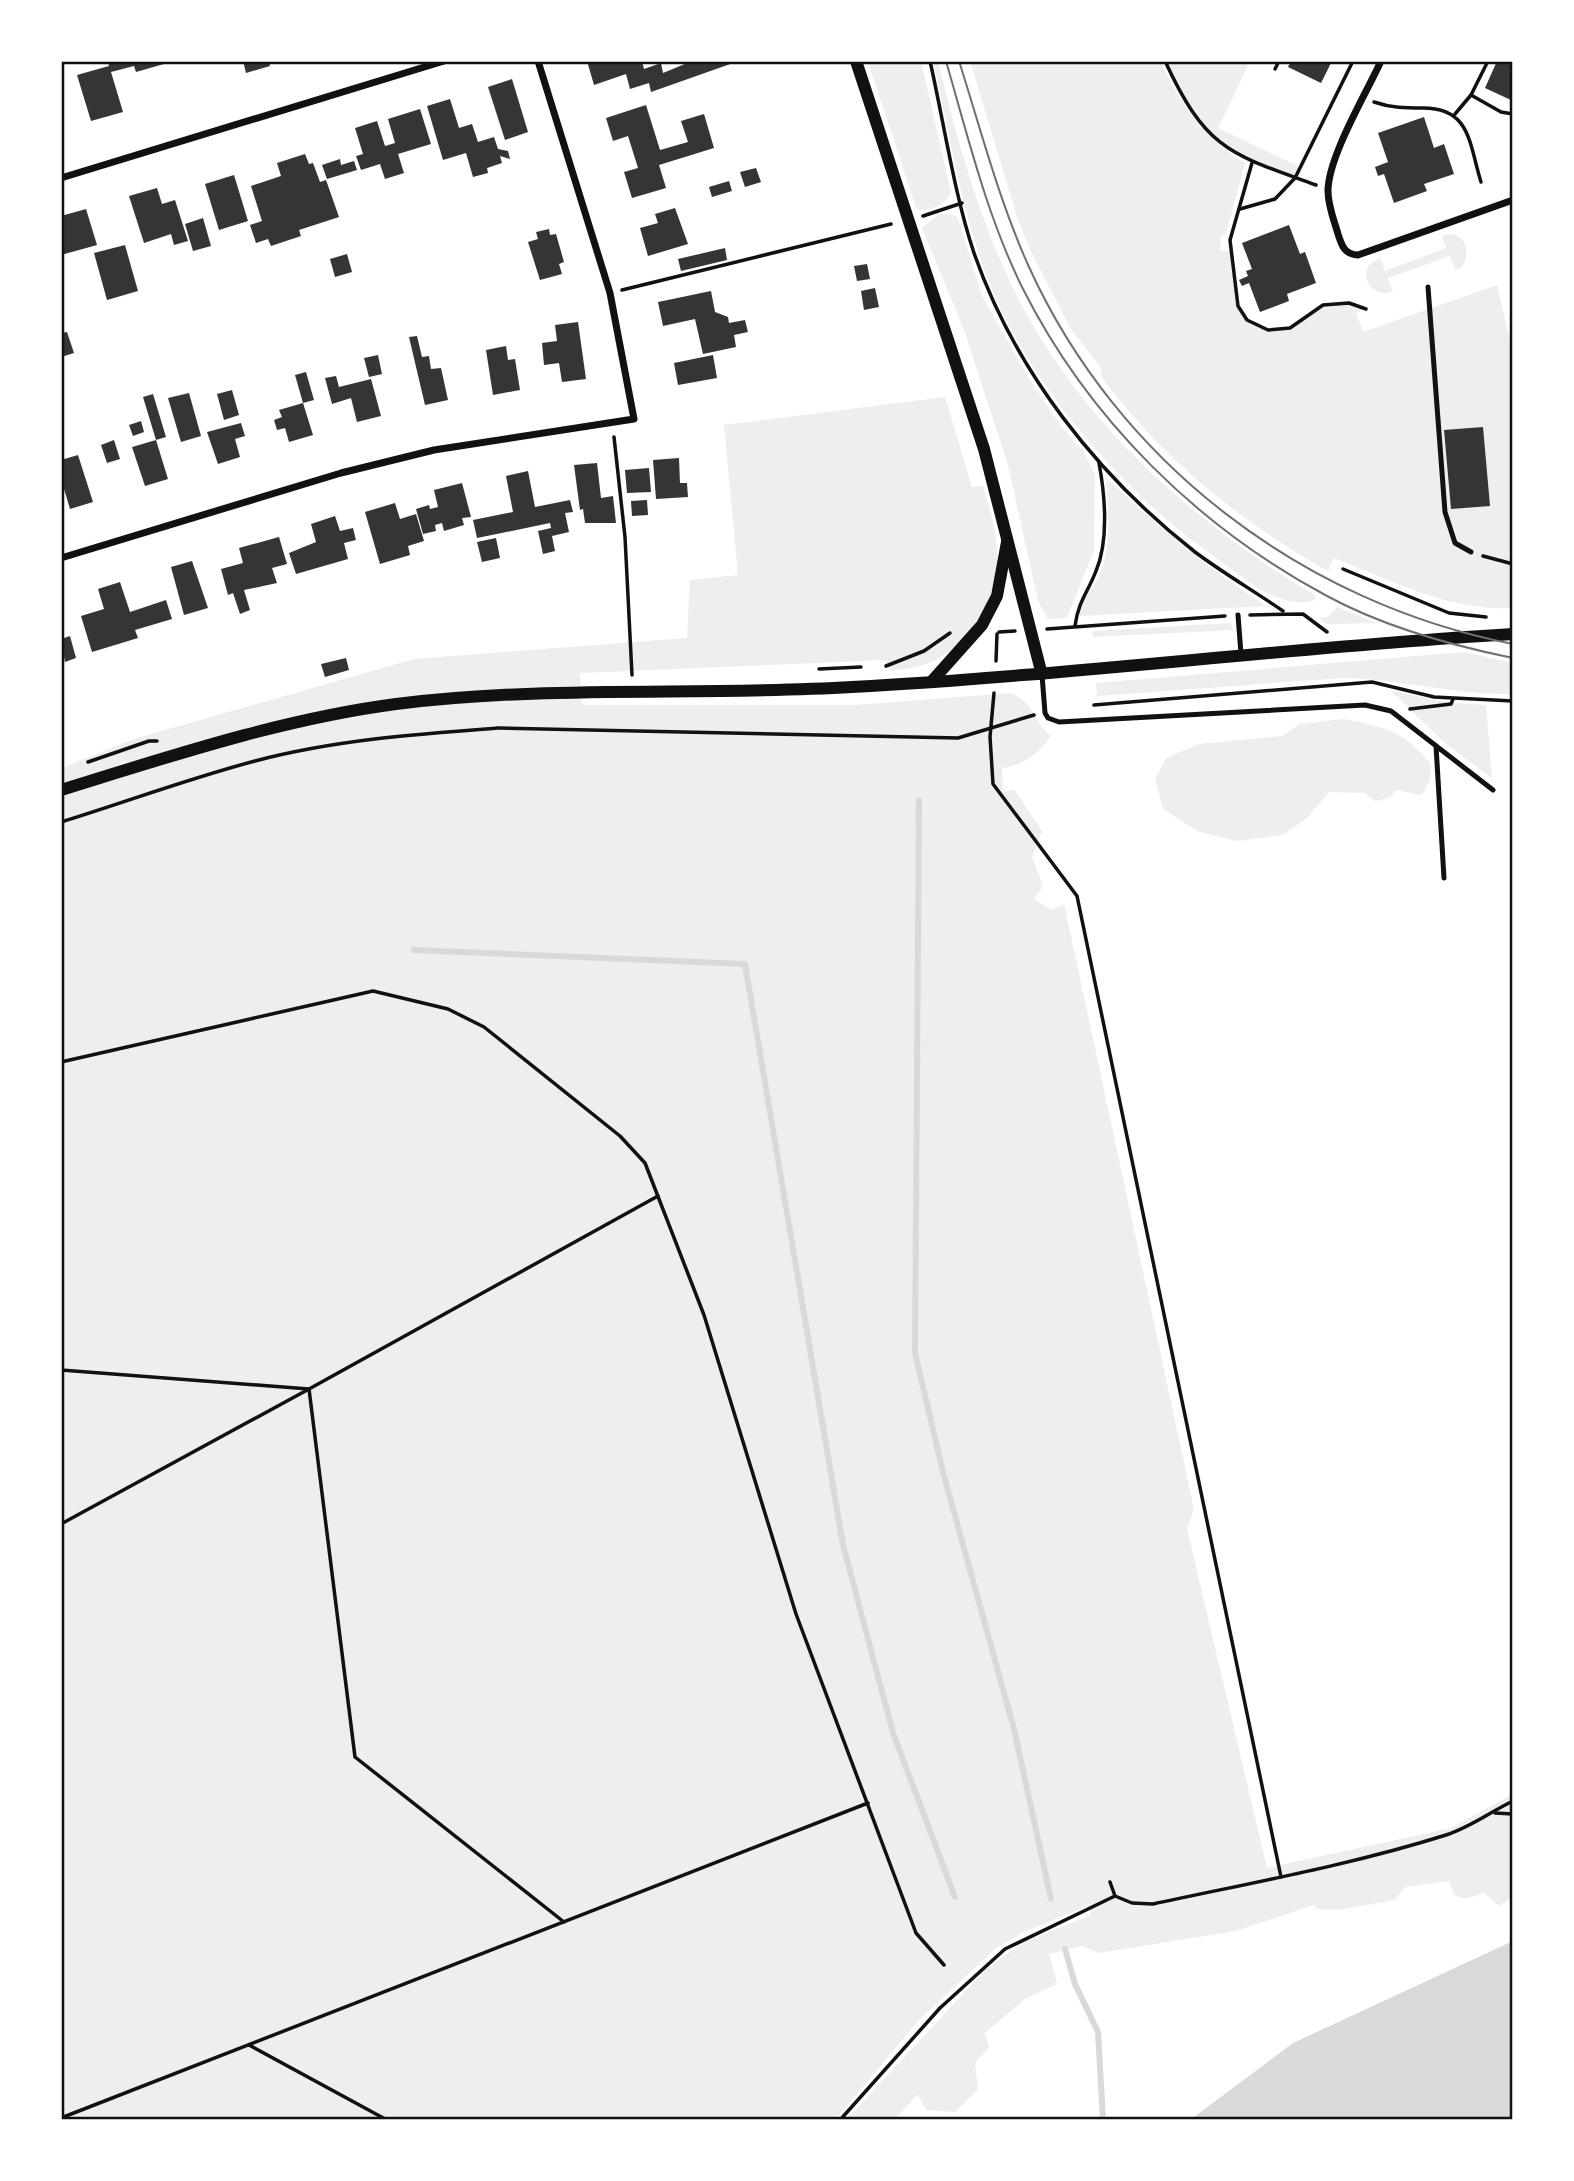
<svg xmlns="http://www.w3.org/2000/svg" width="1574" height="2181" font-family="Figtree,sans-serif">
<style>
.green{fill:#eee}
.water{fill:#d9d9d9}
.lines{fill:none;stroke-linecap:round;stroke-linejoin:round}
.stream{stroke:#d9d9d9;stroke-width:6}
.building{fill:#353535}
.path{stroke:#111;stroke-width:3.5}
.service{stroke:#111;stroke-width:5}
.minor{stroke:#111;stroke-width:7}
.tertiary{stroke:#111;stroke-width:12}
.tram{stroke:#707070;stroke-width:2}
.neatline{fill:none;stroke:#111;stroke-width:2.5}
</style>
<rect width="100%" height="100%" fill="#fff"/>
<g class="green">
<path d="M 868,61 L 921,61 L 951,193 C 945,204 929,214 916,208 Z"/>
<path d="M 933,61 L 938,61 C 956,136 977,212 1010,282 C 1075,418 1189,520 1316,596 L 1315,600 C 1280,611 1244,578 1216,558 C 1126,495 1033,390 991,287 C 962,216 950,136 933,61 Z"/>
<path d="M 970,61 L 1160,61 C 1181,105 1203,137 1245,163 L 1226,234 L 1221,236 L 1220,251 L 1231,251 L 1238,306 L 1247,320 L 1268,330 L 1290,328 L 1323,305 L 1349,303 L 1366,309 L 1356,313 L 1363,332 L 1497,285 L 1509,337 L 1513,337 L 1513,608 C 1449,611 1395,582 1337,559 L 1333,559 L 1328,571 C 1239,521 1164,460 1102,378 L 1100,367 L 1071,329 L 1033,256 L 1017,217 Z"/>
<path d="M 1165,61 L 1250,61 L 1218,128 L 1300,167 L 1295,178 C 1220,152 1199,134 1165,61 Z"/>
<polygon points="939,214 952,214 958,218 982,296 1028,377 1060,425 1083,451 1095,475 1094,550 1067,618 1048,619 1038,601 1008,465 964,330 922,228"/>
<path d="M 1451,234 C 1468,237 1470,253 1462,267 L 1455,270 L 1450,256 L 1388,278 L 1393,292 C 1378,296 1366,288 1366,273 L 1368,266 L 1380,258 L 1385,271 L 1446,248 L 1442,236 Z"/>
<path d="M 945,397 L 972,487 L 983,486 C 990,509 998,535 997,560 C 996,603 966,650 924,665 C 914,668 903,669 892,671 L 886,660 L 580,673 L 582,705 L 855,705 L 1010,693 C 1033,700 1033,722 1051,736 C 1037,754 1025,765 1002,768 L 1003,792 L 1014,789 L 1042,831 L 1032,857 L 1043,886 L 1034,899 L 1052,910 L 1064,904 L 1194,1509 L 1187,1529 L 1267,1868 L 1451,1828 L 1513,1794 L 1513,1896 L 1499,1906 L 1484,1893 L 1465,1899 L 1454,1895 L 1449,1881 L 1405,1887 L 1395,1900 L 1338,1910 L 1317,1909 L 1314,1905 L 1236,1931 L 1098,1953 L 1082,1946 L 1049,1954 L 1057,1984 L 1025,1999 L 985,2033 L 989,2047 L 975,2063 L 978,2089 L 955,2112 L 926,2110 L 918,2094 L 894,2120 L 846,2120 L 986,1969 L 1022,1943 L 1091,1915 L 1088,1906 L 1024,1932 L 996,1948 L 919,2020 L 835,2120 L 61,2120 L 61,768 L 137,738 L 414,659 L 687,638 L 690,580 L 738,575 L 724,425 Z"/>
<path d="M 1106,477 C 1156,526 1208,568 1266,606 L 1080,616 C 1080,600 1092,590 1099,577 C 1112,547 1108,509 1106,477 Z"/>
<polygon points="1337,607 1377,623 1326,624 1319,618 1328,617"/>
<polygon points="1230,623 1234,630 1093,637 1093,631"/>
<path d="M 1464,652 L 1513,663 L 1513,694 C 1453,695 1401,679 1343,678 L 1097,696 L 1096,683 Z"/>
<polygon points="1391,691 1453,703 1486,705 1492,778 1445,743"/>
<path d="M 1344,719 C 1385,727 1403,730 1431,764 L 1430,780 L 1422,795 L 1396,790 L 1389,798 L 1375,801 L 1365,793 L 1329,792 L 1307,818 L 1283,835 L 1237,841 L 1199,832 L 1163,809 L 1155,779 L 1166,758 L 1199,744 L 1282,736 L 1300,724 Z"/>
</g>
<polygon class="water" points="1513,1941 1513,2120 1190,2120 1293,2043"/>
<g class="lines">
<g class="stream">
<polyline points="919,800 915,1353 944,1476 1014,1729 1051,1899"/>
<polyline points="414,950 745,964 843,1545 893,1733 955,1897"/>
<polyline points="1065,1949 1075,1984 1098,2032 1103,2120"/>
</g>
</g>
<g class="building">
<polygon points="108,61 171,61 171,62 136,72 134,66 111,72 123,112 91,121 77,75 109,66"/>
<polygon points="243,61 269,61 270,66 246,73"/>
<polygon points="587,61 642,61 644,69 661,63 663,73 692,61 736,62 651,92 649,83 630,89 626,74 594,85"/>
<polygon points="1291,61 1332,61 1321,83 1288,67"/>
<polygon points="1497,61 1513,61 1513,101 1485,88"/>
<polygon points="512,79 528,132 505,140 488,87"/>
<polygon points="450,99 459,128 472,124 478,142 494,137 498,149 508,151 510,159 500,156 502,163 487,168 488,173 473,177 466,153 443,160 427,106"/>
<polygon points="646,105 660,150 688,142 681,121 704,114 714,148 659,165 666,188 632,198 624,172 638,168 628,136 613,141 606,118"/>
<polygon points="420,109 431,144 398,154 404,173 385,179 380,164 361,170 356,156 363,154 355,128 377,121 385,146 395,143 388,119"/>
<polygon points="1424,117 1434,148 1444,144 1454,174 1424,184 1427,191 1394,203 1384,174 1378,176 1375,167 1388,162 1378,133"/>
<polygon points="305,154 309,164 313,163 320,182 326,180 339,217 299,230 301,236 271,246 268,239 256,243 250,225 262,221 251,186 281,176 277,163"/>
<polygon points="340,159 341,165 354,161 357,170 327,179 322,165"/>
<polygon points="756,168 761,182 745,187 740,172"/>
<polygon points="234,175 248,221 219,230 205,184"/>
<polygon points="729,181 732,191 712,197 709,187"/>
<polygon points="157,188 162,204 175,200 188,241 174,245 171,234 144,243 129,196"/>
<polygon points="675,208 688,244 648,256 640,228 658,223 655,214"/>
<polygon points="86,209 97,245 61,255 61,216"/>
<polygon points="203,218 211,246 193,251 185,224"/>
<polygon points="1289,225 1300,254 1305,252 1316,283 1287,294 1289,301 1260,312 1249,283 1242,286 1239,280 1248,276 1246,271 1252,269 1242,243"/>
<polygon points="549,229 550,235 556,234 564,262 559,264 562,274 540,280 528,242 538,239 536,232"/>
<polygon points="125,245 138,291 107,300 94,253"/>
<polygon points="725,248 727,260 681,271 678,259"/>
<polygon points="347,254 352,272 335,277 330,259"/>
<polygon points="867,264 870,279 857,281 854,266"/>
<polygon points="875,288 879,307 864,310 861,291"/>
<polygon points="711,291 715,312 728,317 729,323 745,320 748,332 734,335 736,347 703,354 695,319 663,326 658,302"/>
<polygon points="578,322 586,379 562,382 559,363 544,365 542,343 557,341 555,325"/>
<polygon points="67,332 74,353 61,357 61,333"/>
<polygon points="417,336 422,357 429,356 431,369 441,368 448,400 425,405 409,337"/>
<polygon points="506,346 508,360 515,359 520,390 493,395 486,350"/>
<polygon points="378,355 382,374 369,377 364,358"/>
<polygon points="713,355 717,378 678,385 674,363"/>
<polygon points="306,372 314,400 303,403 295,375"/>
<polygon points="336,376 339,387 371,379 381,416 357,422 351,398 332,404 325,378"/>
<polygon points="232,390 239,415 224,420 217,394"/>
<polygon points="189,393 201,436 181,442 168,398"/>
<polygon points="153,394 166,437 156,440 168,479 145,486 132,447 156,440 143,397"/>
<polygon points="303,403 313,435 289,442 285,428 277,430 274,420 282,417 279,410"/>
<polygon points="141,421 144,432 133,436 129,425"/>
<polygon points="241,423 245,436 235,439 240,457 218,464 207,432"/>
<polygon points="1483,427 1490,506 1451,509 1444,430"/>
<polygon points="114,440 120,459 107,463 101,445"/>
<polygon points="78,455 93,502 70,509 61,479 61,460"/>
<polygon points="679,458 680,483 687,483 688,497 656,499 653,460"/>
<polygon points="597,463 601,498 613,496 616,523 585,523 583,509 580,510 574,465"/>
<polygon points="649,468 651,492 627,493 625,470"/>
<polygon points="528,471 535,507 570,500 573,512 565,513 569,532 552,536 555,551 543,554 538,531 551,528 550,523 477,538 473,520 513,512 506,476"/>
<polygon points="462,483 471,517 462,518 464,525 444,531 442,523 435,525 436,531 423,534 416,509 429,505 430,509 438,507 434,490"/>
<polygon points="647,500 648,515 632,516 631,501"/>
<polygon points="395,503 400,519 416,514 424,541 408,546 410,555 380,564 365,512"/>
<polygon points="335,516 340,531 353,528 356,540 344,543 348,559 296,574 289,553 316,542 311,524"/>
<polygon points="279,537 287,564 272,568 277,583 244,590 250,610 240,614 233,593 228,595 221,569 243,563 239,548"/>
<polygon points="496,538 500,558 482,562 477,542"/>
<polygon points="192,561 208,608 184,615 171,567"/>
<polygon points="120,582 130,612 166,600 172,619 135,630 138,638 92,652 81,616 104,609 98,589"/>
<polygon points="70,636 76,658 65,662 61,639"/>
<polygon points="346,658 349,670 325,677 321,664"/>
</g>
<g class="lines">
<g class="path">
<path d="M 930,61 C 944,123 954,193 974,253 C 1015,371 1097,475 1195,552 C 1223,573 1254,591 1283,611"/>
<path d="M 1165,61 C 1206,150 1230,154 1316,185"/>
<polyline points="1275,69 1279,61"/>
<polyline points="1471,95 1488,61"/>
<path d="M 1374,102 C 1391,108 1406,108 1423,108 C 1471,108 1469,144 1481,182"/>
<polyline points="1455,114 1471,95 1501,112 1513,114"/>
<polyline points="1252,163 1230,240 1238,306 1247,320 1268,330 1290,328 1323,305 1349,303 1366,309"/>
<polyline points="1240,209 1275,199 1295,178 1353,61"/>
<polyline points="923,216 962,203"/>
<polyline points="622,290 891,224"/>
<polyline points="614,437 625,537 632,675"/>
<polyline points="1483,556 1513,564"/>
<polyline points="1343,569 1449,613 1486,617"/>
<polyline points="1250,615 1303,614 1327,632"/>
<path d="M 1075,626 C 1078,602 1088,592 1096,571 C 1109,540 1105,495 1099,463"/>
<polyline points="1047,629 1225,616"/>
<polyline points="999,632 1015,631"/>
<polyline points="996,661 997,634"/>
<polyline points="886,666 924,651 950,633"/>
<polyline points="819,669 861,667"/>
<polyline points="994,693 990,737 993,784 1077,896 1281,1877"/>
<polyline points="1094,705 1372,682 1434,697 1513,701"/>
<polyline points="1410,709 1451,704 1453,699"/>
<polyline points="88,762 149,741 157,741"/>
<path d="M 61,822 C 126,802 190,778 255,761 C 334,740 417,734 498,728 L 958,738 L 1034,715"/>
<polyline points="61,1062 373,991 448,1009 484,1027 620,1136 645,1163 704,1315 796,1614 916,1933 944,1965"/>
<polyline points="61,1370 309,1389 61,1524"/>
<polyline points="1495,1813 1513,1814"/>
<path d="M 1110,1882 L 1115,1896 L 1132,1903 L 1153,1904 C 1250,1883 1351,1865 1446,1835 C 1471,1827 1490,1812 1513,1801"/>
<polyline points="564,1922 355,1757 309,1389 658,1196"/>
<polyline points="249,2045 387,2120"/>
<polyline points="61,2118 868,1803"/>
<polyline points="840,2120 940,2008 1005,1949 1115,1896"/>
</g>
<g class="service">
<polyline points="1428,287 1445,512 1455,543 1471,552"/>
<polyline points="1238,615 1241,654"/>
<polyline points="1042,675 1045,713 1048,718 1059,722 1365,705 1391,711 1493,790"/>
<polyline points="1436,746 1444,878"/>
</g>
<g class="minor">
<path d="M 1381,61 C 1366,94 1328,157 1328,191 C 1328,206 1334,220 1338,234 C 1342,246 1344,254 1358,255 L 1513,200"/>
<polyline points="61,178 444,61"/>
<polyline points="61,558 341,473 434,450 634,419 610,293 538,61"/>
</g>
<g class="tertiary">
<polyline points="856,61 984,449 1041,671"/>
<polyline points="932,681 982,625 997,596 1007,542"/>
<path d="M 61,790 C 171,756 282,719 396,704 C 547,685 700,696 852,687 C 1073,675 1292,647 1513,634"/>
</g>
<g class="tram">
<path d="M 946,61 C 968,137 987,216 1022,287 C 1088,419 1198,527 1327,596 C 1384,627 1449,645 1513,658"/>
<path d="M 959,61 C 981,130 999,201 1029,267 C 1118,463 1303,603 1513,644"/>
</g>
</g>
<rect width="1574" height="2181" fill="none" stroke="#ffffff" stroke-width="126"/>
<rect x="63" y="63" width="1448" height="2055" class="neatline"/>
</svg>
